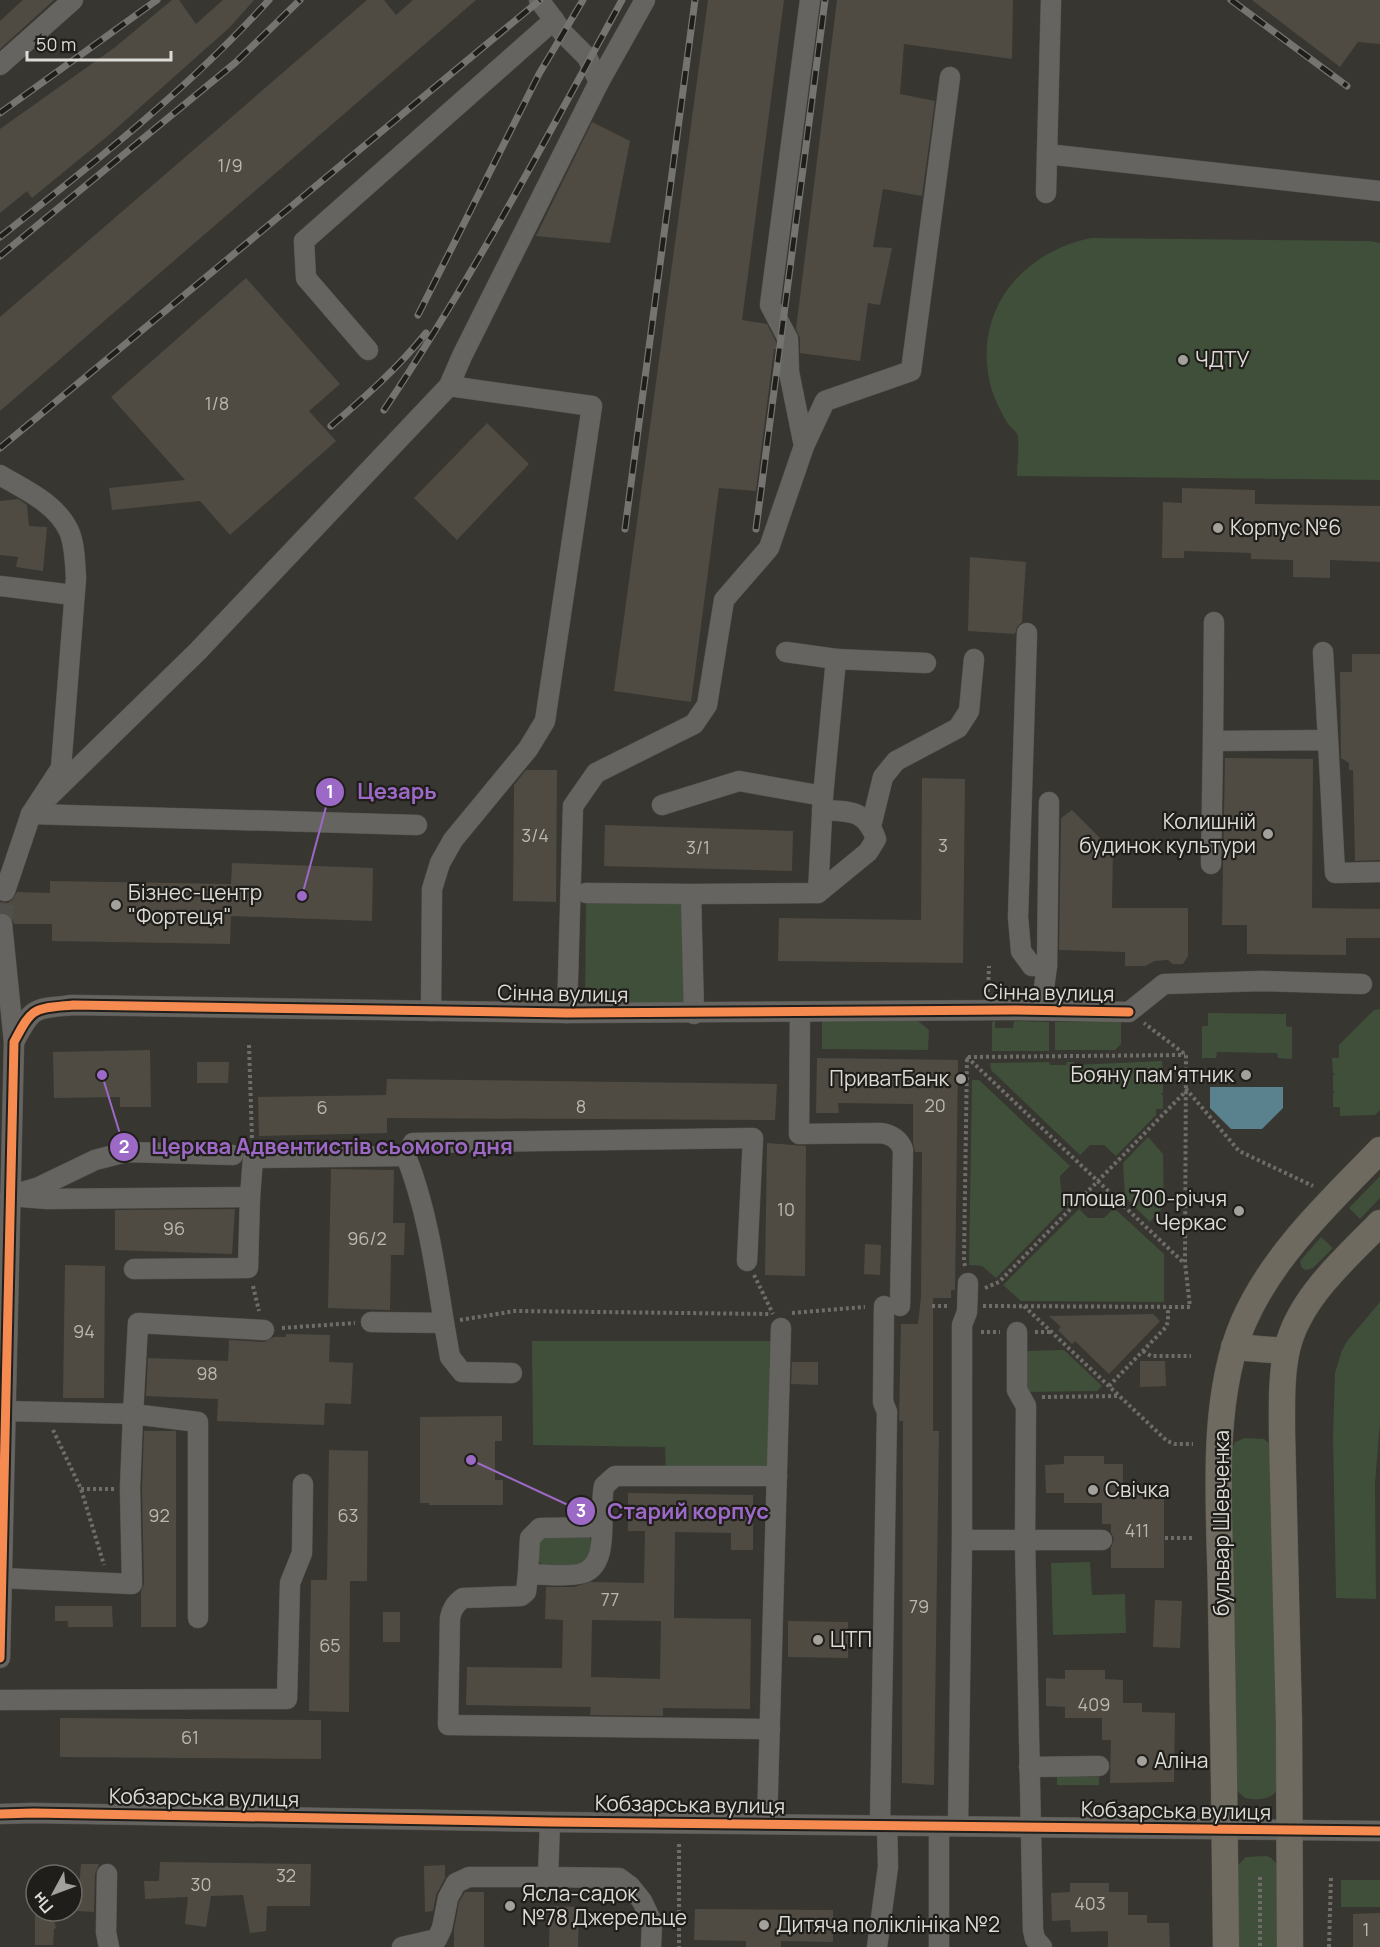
<svg xmlns="http://www.w3.org/2000/svg" width="1380" height="1947" font-family="Manrope,sans-serif">
<style>
.green{fill:#3f4f39}
.water{fill:#59828e}
.building{fill:#4f4b42;fill-rule:evenodd}
.lines{fill:none;stroke-linecap:round;stroke-linejoin:round}
.minor-tunnel{stroke:#504f49;stroke-width:20;stroke-dasharray:20 10;stroke-linecap:butt}
.minor-casing{stroke:#54534e;stroke-width:21}
.major-casing{stroke:#54534e;stroke-width:27}
.path{stroke:#6e6d69;stroke-width:4;stroke-dasharray:3 3;stroke-linecap:butt}
.minor{stroke:#656460;stroke-width:20}
.major{stroke:#6f6a60;stroke-width:26}
.rail-casing{stroke:#757470;stroke-width:7}
.rail{stroke:#201e1a;stroke-width:4.5;stroke-dasharray:14;stroke-linecap:butt}
.cycleway-casing{stroke:#201e1a;stroke-width:13}
.cycleway{stroke:#f68b52;stroke-width:9}
.poi-dot{fill:#a3a19b;stroke:#201e1a;stroke-width:2}
.labels{text-anchor:middle;stroke-width:4.5;stroke-linejoin:round;paint-order:stroke}
.number-label{font-size:18px;fill:#bab7b0}
.poi-label{font-size:21px;fill:#dddbd5;stroke:#201e1a;text-anchor:start}
.street-label{font-size:21px;fill:#dddbd5;stroke:#201e1a}
.leader{fill:none;stroke:#9d69c7;stroke-width:2}
.callout-dot{fill:#9d69c7;stroke:#201e1a;stroke-width:2}
.mark-label{font-size:18px;text-anchor:middle;font-weight:bold;fill:#fff}
.callout-label{font-size:22px;text-anchor:middle;font-weight:bold;fill:#9d69c7;stroke:#201e1a;stroke-width:4.5;stroke-linejoin:round;paint-order:stroke}
</style>
<rect width="100%" height="100%" fill="#373630"/>
<g class="green">
<path d="M 1091,238 L 1371,241 L 1380,243 L 1380,480 L 1017,476 C 1017,466 1020,442 1017,434 C 1015,431 1011,427 1008,424 C 1002,414 996,402 992,391 C 970,316 1018,253 1091,238 Z"/>
<polygon points="586,893 691,894 693,1003 585,1003"/>
<polygon points="1380,1009 1380,1110 1375,1115 1340,1116 1340,1107 1333,1107 1333,1093 1335,1092 1333,1090 1333,1075 1335,1075 1333,1073 1332,1058 1339,1058 1339,1045 1374,1010"/>
<polygon points="1208,1013 1286,1014 1286,1026 1292,1027 1292,1059 1278,1058 1277,1053 1217,1052 1216,1058 1202,1058 1202,1026 1208,1026"/>
<polygon points="822,1021 918,1021 929,1030 928,1050 822,1049"/>
<polygon points="995,1021 995,1028 1013,1028 1014,1021 1049,1022 1049,1051 992,1051 992,1022"/>
<polygon points="1055,1022 1121,1022 1121,1044 1115,1050 1055,1050"/>
<polygon points="1162,1061 1163,1075 1160,1078 1163,1078 1163,1093 1161,1093 1163,1096 1163,1109 1156,1109 1156,1115 1116,1156 1104,1145 1090,1145 1080,1155 991,1070 990,1063 1049,1062 1050,1065 1066,1065 1067,1062 1074,1062 1074,1065"/>
<polygon points="972,1080 979,1080 1070,1166 1060,1176 1061,1191 1071,1201 996,1278 982,1266 969,1265"/>
<polygon points="1148,1137 1163,1154 1164,1206 1150,1222 1125,1197 1123,1163"/>
<polygon points="1380,1176 1380,1198 1360,1219 1349,1208"/>
<polygon points="1114,1208 1164,1254 1164,1302 1021,1301 1003,1285 1079,1209 1088,1218 1104,1218"/>
<polygon points="1321,1237 1333,1248 1313,1268 1306,1270 1302,1268 1300,1261"/>
<polygon points="1380,1302 1380,1423 1375,1483 1376,1599 1336,1598 1333,1436 1335,1373 1342,1350 1348,1340"/>
<polygon points="532,1341 770,1341 769,1474 666,1474 665,1447 533,1445"/>
<polygon points="1064,1350 1102,1386 1097,1391 1026,1392 1025,1351"/>
<path d="M 1245,1438 L 1264,1439 L 1272,1446 L 1277,1790 C 1270,1801 1257,1800 1245,1798 L 1237,1791 L 1236,1785 L 1231,1452 L 1235,1442 Z"/>
<polygon points="538,1536 589,1536 592,1543 592,1556 576,1567 543,1565 538,1561"/>
<polygon points="1090,1562 1092,1595 1125,1594 1126,1633 1053,1635 1051,1563"/>
<rect x="1057" y="1777" width="42" height="8"/>
<polygon points="1265,1856 1270,1857 1278,1865 1279,1947 1238,1947 1238,1865 1246,1857"/>
<rect x="1341" y="1880" width="39" height="27"/>
</g>
<polygon class="water" points="1210,1087 1283,1087 1283,1108 1262,1129 1231,1129 1210,1108"/>
<g class="building">
<polygon points="23,0 54,0 0,49 0,21"/>
<polygon points="172,0 179,0 196,24 223,0 254,0 230,27 110,134 32,198 27,191 0,213 0,129 114,48"/>
<polygon points="367,0 384,0 396,15 413,0 476,0 0,411 0,317"/>
<polygon points="708,0 784,0 742,320 767,324 776,342 776,349 774,349 756,491 719,488 691,702 614,691"/>
<polygon points="837,0 1013,0 1012,59 904,44 900,94 935,101 922,196 883,189 873,247 892,248 880,305 868,303 860,361 800,353 800,338 796,329"/>
<polygon points="1252,0 1380,0 1380,44 1358,42 1340,67"/>
<polygon points="592,122 630,141 610,243 536,236"/>
<polygon points="246,278 340,384 309,411 336,441 230,535 200,501 112,510 109,488 185,480 111,397"/>
<polygon points="487,423 529,464 457,540 414,498"/>
<polygon points="1182,488 1255,490 1255,504 1380,506 1380,562 1330,560 1330,578 1293,577 1293,560 1251,559 1251,553 1184,551 1184,558 1162,558 1163,502 1182,503"/>
<polygon points="18,499 27,505 29,526 47,527 43,571 16,567 18,557 0,555 0,501"/>
<polygon points="970,557 1026,562 1022,622 1017,627 1015,634 968,631"/>
<polygon points="1352,654 1380,654 1380,860 1355,861 1353,770 1349,770 1349,763 1341,758 1340,672 1352,672"/>
<polygon points="1225,758 1313,759 1312,908 1380,909 1380,938 1346,938 1346,955 1247,954 1247,925 1222,925"/>
<polygon points="526,770 557,770 556,902 513,901 514,785"/>
<polygon points="922,778 965,779 963,963 778,961 779,918 921,920"/>
<polygon points="1072,810 1107,845 1113,845 1112,908 1188,908 1188,956 1183,964 1173,964 1168,960 1155,961 1145,966 1125,966 1125,952 1059,950 1061,818"/>
<polygon points="605,825 793,831 792,871 604,866"/>
<polygon points="232,863 373,868 372,921 231,916 230,944 52,941 52,924 14,924 11,917 6,913 0,912 0,902 7,903 12,900 17,892 50,893 50,881 231,884"/>
<polygon points="150,1050 151,1107 120,1107 120,1097 54,1098 53,1052"/>
<polygon points="817,1058 958,1060 955,1290 951,1290 951,1298 933,1298 933,1431 939,1431 934,1785 902,1783 903,1421 899,1421 901,1324 918,1324 921,1297 922,1152 915,1152 913,1143 913,1104 838,1103 839,1113 816,1113"/>
<polygon points="197,1062 229,1062 228,1083 197,1083"/>
<polygon points="387,1079 777,1084 775,1120 387,1118 387,1133 259,1136 258,1097 386,1095"/>
<polygon points="767,1143 806,1146 805,1276 765,1275"/>
<polygon points="331,1169 394,1170 393,1223 405,1223 404,1255 391,1255 390,1310 328,1308"/>
<polygon points="235,1209 232,1254 115,1250 115,1210"/>
<polygon points="865,1244 881,1245 880,1275 864,1274"/>
<polygon points="65,1265 105,1266 104,1398 63,1398"/>
<polygon points="1153,1314 1160,1321 1109,1374 1075,1341 1072,1344 1058,1330 1061,1327 1049,1316"/>
<polygon points="286,1334 330,1335 329,1362 353,1363 351,1404 325,1403 324,1425 217,1421 218,1399 146,1396 148,1358 228,1361 229,1340 264,1342 274,1337 286,1337"/>
<polygon points="1140,1361 1165,1361 1166,1386 1140,1387"/>
<polygon points="792,1362 818,1362 818,1385 791,1384"/>
<polygon points="502,1416 502,1441 495,1441 495,1480 503,1480 503,1505 429,1505 429,1503 420,1503 420,1417"/>
<polygon points="144,1431 176,1431 176,1627 141,1627 141,1591 144,1584 142,1488"/>
<polygon points="329,1450 368,1451 367,1581 350,1581 349,1712 309,1711 311,1580 327,1580"/>
<polygon points="1064,1456 1104,1456 1104,1464 1123,1464 1123,1487 1141,1487 1141,1496 1164,1496 1164,1568 1111,1568 1111,1548 1114,1539 1111,1532 1111,1524 1102,1524 1102,1503 1064,1503 1064,1493 1046,1493 1045,1465 1064,1464"/>
<path d="M 628,1493 L 753,1495 L 753,1550 L 731,1550 L 731,1533 L 675,1532 L 674,1618 L 751,1619 L 750,1709 L 663,1708 L 663,1716 L 590,1715 L 591,1707 L 466,1705 L 467,1667 L 562,1668 L 563,1620 L 545,1619 L 546,1587 L 574,1587 L 590,1582 L 644,1583 L 645,1531 L 628,1531 ZM 592,1620 L 661,1621 L 660,1679 L 591,1677 Z"/>
<polygon points="1155,1600 1182,1601 1180,1648 1153,1647"/>
<polygon points="55,1606 112,1606 113,1627 68,1627 68,1621 55,1621"/>
<rect x="383" y="1612" width="17" height="30"/>
<polygon points="788,1621 848,1622 848,1658 788,1657"/>
<polygon points="1065,1670 1105,1670 1105,1679 1123,1680 1123,1703 1142,1703 1142,1712 1175,1713 1174,1782 1110,1783 1111,1740 1102,1740 1102,1718 1065,1718 1065,1707 1046,1706 1046,1678 1065,1679"/>
<polygon points="60,1718 321,1720 321,1759 60,1757"/>
<polygon points="160,1862 311,1864 310,1906 267,1906 266,1931 250,1933 243,1895 211,1896 206,1927 185,1924 188,1897 145,1899 144,1881 159,1881"/>
<polygon points="81,1864 99,1864 95,1874 94,1912 77,1911"/>
<polygon points="445,1865 445,1878 436,1895 433,1911 425,1912 424,1866"/>
<polygon points="1070,1883 1109,1883 1109,1892 1128,1892 1128,1915 1147,1915 1147,1923 1169,1923 1170,1947 1108,1947 1108,1931 1071,1932 1070,1920 1052,1921 1051,1893 1070,1892"/>
<polygon points="465,1892 484,1892 484,1947 454,1947 454,1929 459,1902"/>
<polygon points="550,1906 579,1907 578,1947 549,1947"/>
<polygon points="695,1909 833,1910 833,1942 781,1941 781,1947 746,1947 746,1941 694,1940"/>
<polygon points="35,1911 52,1911 56,1928 54,1929 53,1945 35,1945"/>
<polygon points="1380,1913 1380,1947 1353,1947 1353,1914"/>
</g>
<g class="lines">
<polyline class="minor-tunnel" points="2,924 5,891"/>
<g class="minor-casing">
<g id="minor">
<polyline points="539,0 554,20"/>
<polyline points="1051,0 1047,154 1380,191"/>
<polyline points="0,65 73,0"/>
<polyline points="1046,193 1047,154"/>
<polyline points="368,350 306,278 304,241 554,20 562,32 587,57 599,82"/>
<polyline points="804,446 789,372 788,339 770,305 810,0"/>
<path d="M 0,475 C 25,490 56,503 69,531 C 75,545 75,563 76,578 L 61,768 L 31,814 L 5,891"/>
<polyline points="0,586 73,595"/>
<polyline points="1027,633 1018,917 1021,951 1032,966 1047,966"/>
<polyline points="786,652 836,659 823,796"/>
<polyline points="1323,652 1328,740"/>
<polyline points="836,659 926,663"/>
<polyline points="1213,741 1214,622"/>
<polyline points="662,805 739,781 823,796 818,893 691,894"/>
<polyline points="31,814 198,651 449,386"/>
<polyline points="31,814 417,825"/>
<polyline points="871,826 883,777 896,761 958,728 969,711 974,659"/>
<polyline points="1211,864 1213,741 1328,740 1335,873 1380,872"/>
<polyline points="586,893 691,894 694,1014"/>
<path d="M 818,893 L 868,852 L 876,839 C 866,810 850,811 822,810"/>
<polyline points="1041,1010 1047,966 1049,802"/>
<polyline points="431,1011 432,889 440,863 453,840 528,749 545,721 592,406 449,386 462,356 599,82 645,0"/>
<path d="M 800,1012 L 799,1134 L 880,1133 C 891,1134 900,1140 903,1150 L 900,1306"/>
<polyline points="567,1013 573,806 596,773 694,724 707,705 724,600 769,548 804,446 825,401 911,371 950,77"/>
<path d="M 14,1042 C 33,1006 33,1009 73,1005 L 567,1013 L 1013,1010 L 1129,1012 L 1164,984 L 1262,981 L 1362,984"/>
<polyline points="19,1193 39,1187 95,1160 126,1152 233,1155"/>
<polyline points="10,1196 47,1199 250,1197 253,1158 406,1156 413,1143 753,1138 747,1261"/>
<polyline points="134,1269 248,1268 250,1197"/>
<path d="M 371,1322 L 444,1323 C 435,1266 427,1209 406,1156"/>
<polyline points="444,1323 450,1357 462,1372 512,1373"/>
<polyline points="1017,1332 1017,1390 1026,1406 1025,1540 1033,1930 1035,1939 1042,1947"/>
<polyline points="5,1411 133,1414 138,1323 264,1330"/>
<polyline points="962,1540 1102,1540"/>
<polyline points="528,1574 530,1538 540,1528 602,1527"/>
<polyline points="2,1578 132,1584 130,1488 133,1414 198,1422 198,1618"/>
<polyline points="0,1658 14,1042 2,924"/>
<polyline points="0,1700 287,1699 290,1583 302,1553 303,1484"/>
<path d="M 770,1729 L 448,1725 L 450,1618 C 452,1609 455,1604 463,1598 L 521,1596 L 526,1592 L 528,1574 C 544,1574 563,1577 579,1574 C 613,1568 598,1511 604,1486 L 615,1476 L 777,1476"/>
<polyline points="1029,1767 1099,1766"/>
<polyline points="0,1814 33,1813 550,1822 1380,1831"/>
<polyline points="550,1822 548,1877 619,1878 630,1886 642,1901 652,1922 651,1947"/>
<polyline points="767,1824 781,1328"/>
<polyline points="880,1825 887,1412 883,1402 884,1306"/>
<polyline points="939,1826 939,1947"/>
<polyline points="958,1826 962,1540 962,1325 967,1312 968,1283"/>
<polyline points="107,1874 106,1932 109,1947"/>
<polyline points="402,1947 437,1939 442,1928 448,1898 456,1883 469,1877 548,1877"/>
<polyline points="877,1947 888,1867 887,1825"/>
</g>
</g>
<g class="major-casing">
<g id="major">
<polyline points="1234,1347 1286,1351"/>
<path d="M 1226,1947 C 1225,1830 1223,1714 1221,1597 C 1220,1511 1209,1404 1243,1323 C 1273,1254 1329,1203 1380,1150"/>
<path d="M 1290,1947 L 1289,1723 L 1282,1433 C 1282,1405 1281,1376 1287,1349 C 1299,1298 1345,1259 1380,1223"/>
</g>
</g>
<g class="path">
<polyline points="988,992 989,966"/>
<polyline points="249,1045 252,1139"/>
<polyline points="967,1057 1184,1263"/>
<polyline points="968,1057 1185,1055"/>
<polyline points="965,1266 964,1261 967,1058"/>
<polyline points="754,1275 773,1314"/>
<polyline points="253,1286 259,1311"/>
<polyline points="985,1288 999,1282 1187,1090 1239,1151 1313,1186"/>
<polyline points="932,1306 949,1306"/>
<polyline points="983,1306 1190,1307 1185,1263 1186,1055 1144,1023"/>
<polyline points="1024,1306 1167,1441 1175,1444 1193,1444"/>
<polyline points="792,1313 865,1307"/>
<polyline points="460,1320 515,1311 770,1314"/>
<polyline points="282,1328 355,1323"/>
<polyline points="981,1332 1000,1332"/>
<polyline points="1035,1332 1051,1332"/>
<polyline points="1143,1351 1151,1356 1191,1356"/>
<polyline points="1109,1386 1166,1327 1168,1321 1168,1307"/>
<polyline points="1042,1397 1119,1396"/>
<polyline points="53,1430 81,1489 104,1565"/>
<polyline points="81,1489 114,1489"/>
<polyline points="1165,1538 1195,1538"/>
<polyline points="679,1844 679,1947"/>
<polyline points="1260,1877 1260,1947"/>
<polyline points="1329,1947 1331,1877"/>
</g>
<use href="#minor" class="minor"/>
<use href="#major" class="major"/>
<g class="rail-casing">
<g id="rail">
<polyline points="1231,0 1347,86"/>
<polyline points="0,113 157,0"/>
<path d="M 0,237 C 94,163 188,89 269,0"/>
<polyline points="0,256 235,63 300,0"/>
<polyline points="418,315 539,74 583,0"/>
<path d="M 384,410 C 472,279 546,139 622,0"/>
<path d="M 331,426 C 365,397 398,368 426,333"/>
<polyline points="0,448 540,0"/>
<polyline points="625,529 695,0"/>
<polyline points="756,529 825,0"/>
</g>
</g>
<use href="#rail" class="rail"/>
<g class="cycleway-casing">
<g id="cycleway">
<path d="M 0,1658 L 14,1042 C 33,1006 33,1009 73,1005 L 567,1013 L 1013,1010 L 1129,1012"/>
<polyline points="0,1814 33,1813 550,1822 1380,1831"/>
</g>
</g>
<use href="#cycleway" class="cycleway"/>
</g>
<g class="poi-dot">
<circle cx="1183" cy="360" r="6"/>
<circle cx="1218" cy="528" r="6"/>
<circle cx="1268" cy="834" r="6"/>
<circle cx="116" cy="905" r="6"/>
<circle cx="1246" cy="1075" r="6"/>
<circle cx="961" cy="1079" r="6"/>
<circle cx="1239" cy="1211" r="6"/>
<circle cx="1093" cy="1490" r="6"/>
<circle cx="818" cy="1640" r="6"/>
<circle cx="1142" cy="1761" r="6"/>
<circle cx="510" cy="1906" r="6"/>
<circle cx="764" cy="1925" r="6"/>
</g>
<g class="labels">
<g class="number-label">
<text x="230" y="172">1/9</text>
<text x="217" y="410">1/8</text>
<text x="535" y="842">3/4</text>
<text x="943" y="852">3</text>
<text x="698" y="854">3/1</text>
<text x="935" y="1112">20</text>
<text x="581" y="1113">8</text>
<text x="322" y="1114">6</text>
<text x="786" y="1216">10</text>
<text x="174" y="1235">96</text>
<text x="367" y="1245">96/2</text>
<text x="84" y="1338">94</text>
<text x="207" y="1380">98</text>
<text x="159" y="1522">92</text>
<text x="348" y="1522">63</text>
<text x="1137" y="1537">411</text>
<text x="610" y="1606">77</text>
<text x="919" y="1613">79</text>
<text x="330" y="1652">65</text>
<text x="1094" y="1711">409</text>
<text x="190" y="1744">61</text>
<text x="286" y="1882">32</text>
<text x="201" y="1891">30</text>
<text x="1090" y="1910">403</text>
<text x="1366" y="1936">1</text>
</g>
<g class="poi-label">
<text x="1195" y="367">ЧДТУ</text>
<text x="1230" y="535">Корпус №6</text>
<text x="1256" y="829" text-anchor="end">Колишній<tspan x="1256" dy="24">будинок культури</tspan></text>
<text x="128" y="900">Бізнес-центр<tspan x="128" dy="24">"Фортеця"</tspan></text>
<text x="1234" y="1082" text-anchor="end">Бояну пам'ятник</text>
<text x="949" y="1086" text-anchor="end">ПриватБанк</text>
<text x="1227" y="1206" text-anchor="end">площа 700-річчя<tspan x="1227" dy="24">Черкас</tspan></text>
<text x="1105" y="1497">Свічка</text>
<text x="830" y="1647">ЦТП</text>
<text x="1154" y="1768">Аліна</text>
<text x="522" y="1901">Ясла-садок<tspan x="522" dy="24">№78 Джерельце</tspan></text>
<text x="776" y="1932">Дитяча поліклініка №2</text>
</g>
<g class="street-label">
<text transform="translate(1049 993) rotate(1)" y="7">Сінна вулиця</text>
<text transform="translate(563 994) rotate(1)" y="7">Сінна вулиця</text>
<text transform="translate(1222 1523) rotate(-90)" y="7">бульвар Шевченка</text>
<text transform="translate(204 1798) rotate(1)" y="7">Кобзарська вулиця</text>
<text transform="translate(690 1805) rotate(1)" y="7">Кобзарська вулиця</text>
<text transform="translate(1176 1811) rotate(1)" y="7">Кобзарська вулиця</text>
</g>
</g>
<path class="leader" d="M302 896L330 792M102 1075L124 1147M471 1460L581 1511"/>
<g class="callout-dot">
<circle cx="302" cy="896" r="6"/>
<circle cx="102" cy="1075" r="6"/>
<circle cx="471" cy="1460" r="6"/>
<circle cx="330" cy="792" r="15"/>
<circle cx="124" cy="1147" r="15"/>
<circle cx="581" cy="1511" r="15"/>
</g>
<g class="mark-label">
<text x="330" y="798">1</text>
<text x="124" y="1153">2</text>
<text x="581" y="1517">3</text>
</g>
<g class="callout-label">
<text x="397" y="799">Цезарь</text>
<text x="332" y="1154">Церква Адвентистів сьомого дня</text>
<text x="688" y="1519">Старий корпус</text>
</g>
<g transform="translate(54 1893) rotate(229)"><circle r="28" fill="#201e1a" stroke="#6c6a65" stroke-width="1.5"/>
<path d="M0-4.5L10 22L0 15L-10 22Z" fill="#a3a19b"/>
<text y="-9" font-size="16" font-weight="bold" text-anchor="middle" fill="#dddbd5">Пн</text>
</g>
<path d="M27 51v9h144v-9" fill="none" stroke="#dddbd5" stroke-width="3"/>
<text x="36" y="51" font-size="18" fill="#dddbd5" stroke="#201e1a" stroke-width="4.5" paint-order="stroke">50 m</text>
</svg>
